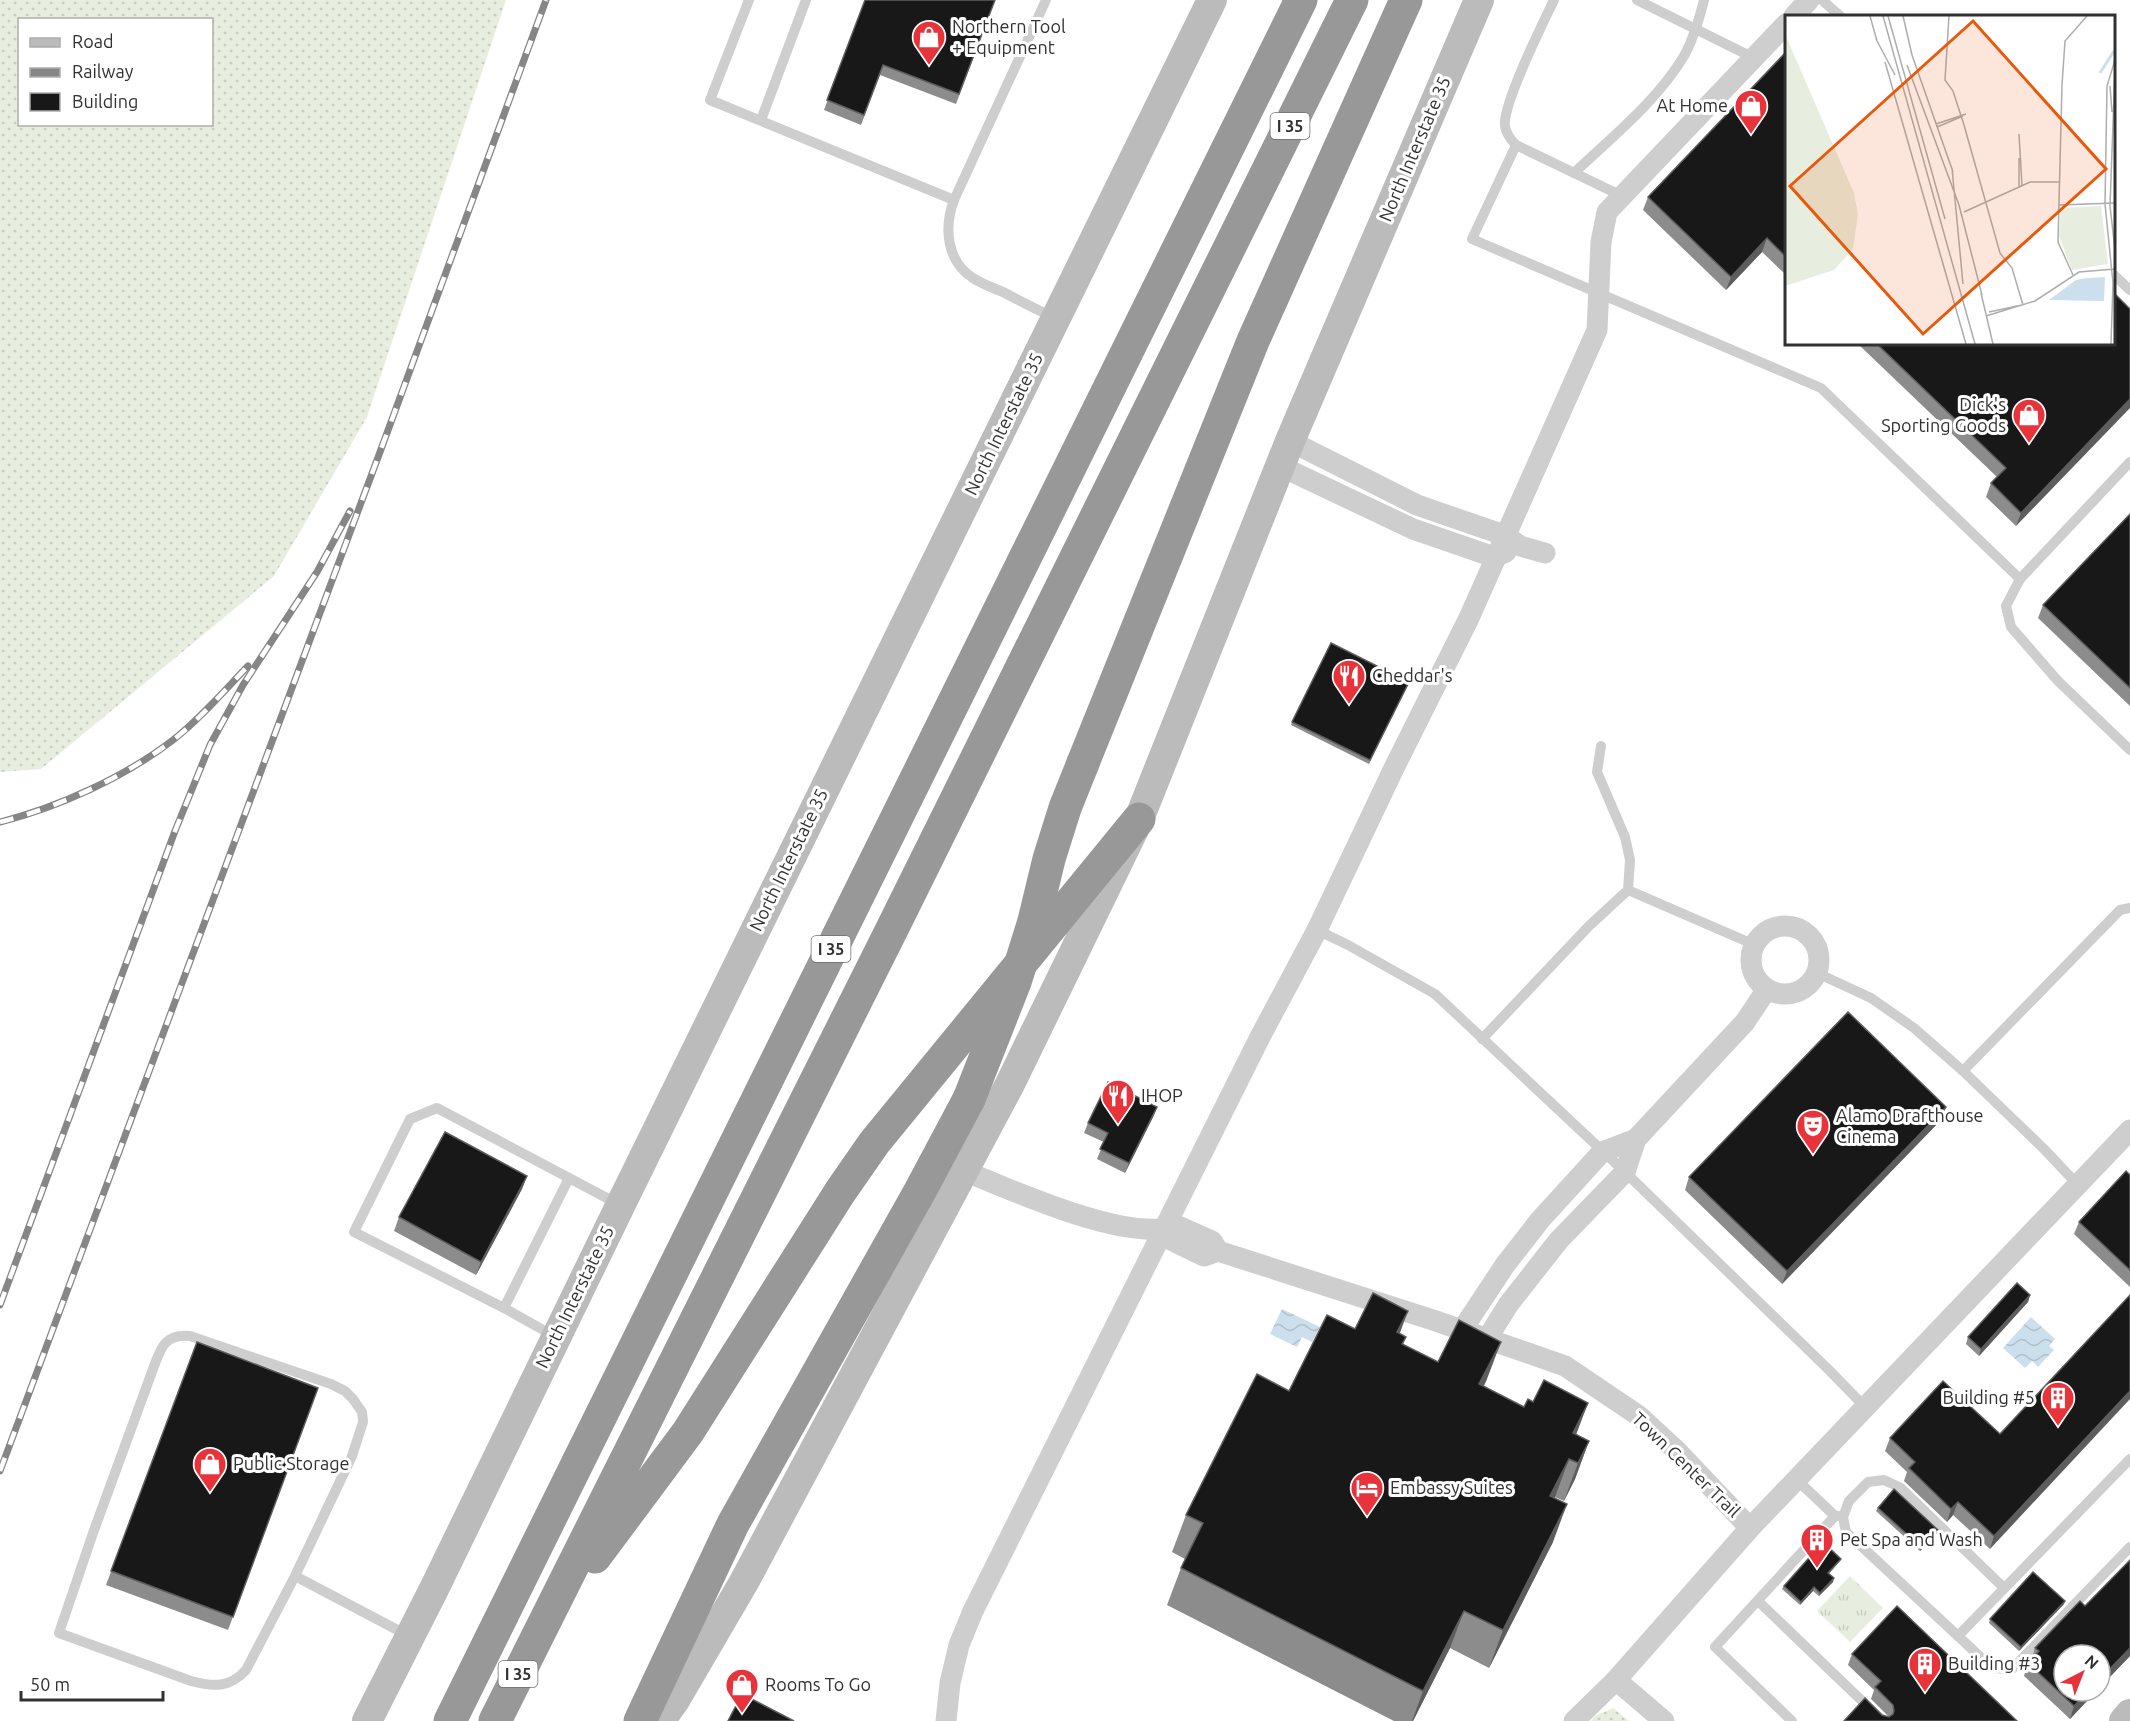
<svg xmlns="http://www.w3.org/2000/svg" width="2130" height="1721" font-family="Ubuntu,sans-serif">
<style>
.grass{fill:url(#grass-dots);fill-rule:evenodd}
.park{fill:url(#park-tufts)}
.water{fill:url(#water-waves)}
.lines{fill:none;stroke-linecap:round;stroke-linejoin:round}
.lane{stroke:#cecece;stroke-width:10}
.street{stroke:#cecece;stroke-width:21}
.secondary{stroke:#bbb;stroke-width:30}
.highway{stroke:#989898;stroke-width:33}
.rail-casing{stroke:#868686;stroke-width:7}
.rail{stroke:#fff;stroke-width:4.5;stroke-dasharray:14;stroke-linecap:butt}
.highway-bridge{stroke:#989898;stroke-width:33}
.wall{fill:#8c8c8c}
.shaded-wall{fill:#5d5d5d}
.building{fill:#181818;stroke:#5d5d5d;stroke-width:1.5}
.labels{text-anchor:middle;stroke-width:6;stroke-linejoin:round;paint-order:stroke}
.shield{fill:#fff;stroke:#6f6f6f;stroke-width:1.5}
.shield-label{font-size:16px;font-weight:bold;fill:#313131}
.poi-label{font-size:18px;fill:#313131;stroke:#fff;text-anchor:start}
.street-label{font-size:18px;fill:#313131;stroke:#fff}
.inset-river{fill:none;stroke:#ccdfed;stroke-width:3}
.inset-road{fill:none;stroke:#adadad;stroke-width:1.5}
.view{fill:#e8590c;fill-opacity:0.15;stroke:#e8590c;stroke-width:3}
.inset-edge{fill:none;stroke:#313131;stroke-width:3}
</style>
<defs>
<pattern id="grass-dots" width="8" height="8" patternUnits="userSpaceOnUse" patternTransform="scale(1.5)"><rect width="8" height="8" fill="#e7eedf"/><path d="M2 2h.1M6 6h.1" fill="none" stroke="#c7cdc0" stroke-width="1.8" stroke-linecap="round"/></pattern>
<pattern id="park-tufts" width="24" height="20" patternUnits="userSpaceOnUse" patternTransform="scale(1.5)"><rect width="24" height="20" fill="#e7eedf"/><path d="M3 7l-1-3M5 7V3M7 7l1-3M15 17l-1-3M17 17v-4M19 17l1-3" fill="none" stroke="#c7cdc0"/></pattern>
<pattern id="water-waves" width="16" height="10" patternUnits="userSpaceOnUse" patternTransform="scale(1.5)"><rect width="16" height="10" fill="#ccdfed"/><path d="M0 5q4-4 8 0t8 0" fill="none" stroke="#b0c0cc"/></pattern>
</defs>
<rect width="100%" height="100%" fill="#fff"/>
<g class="grass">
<path d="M 0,0 L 506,0 L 367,417 L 274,576 L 41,769 L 0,772 ZM 20,20 L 212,20 L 212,124 L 20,124 Z"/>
<polygon points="1613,1708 1629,1721 1591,1721 1595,1716"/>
</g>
<polygon class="park" points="1850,1576 1883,1608 1850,1642 1817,1611"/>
<g class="water">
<polygon points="1282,1309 1320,1327 1312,1342 1302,1337 1297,1347 1270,1334"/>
<polygon points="2031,1317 2055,1339 2049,1346 2054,1350 2038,1367 2032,1361 2025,1368 2003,1348"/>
</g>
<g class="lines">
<g class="lane">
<polyline points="749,0 710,100 954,200"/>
<path d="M 1046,0 L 954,200 C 944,227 946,261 973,278 C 982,284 993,288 1003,292 C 1020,301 1036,309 1053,317"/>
<polyline points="1637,0 1754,58"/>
<polyline points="1822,0 1840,16"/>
<polyline points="761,120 806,0"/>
<path d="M 1516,145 C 1510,139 1506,134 1505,126 C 1502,105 1543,23 1554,0"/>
<path d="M 1574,173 C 1612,137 1657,101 1684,56 C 1694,38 1699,20 1704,0"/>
<polyline points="1622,196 1516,145 1472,239 1821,388 2020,579 2130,462"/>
<polyline points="2114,275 2130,290"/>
<polyline points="2020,579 2006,606 2011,627 2058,681 2130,750"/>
<polyline points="1628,890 1755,945"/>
<polyline points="1317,930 1348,945 1435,994 1625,1172 1829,1370 1865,1407"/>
<polyline points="1817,973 1871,998 1914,1028 1963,1071 2044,1149 2078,1185"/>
<polyline points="1482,1039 1589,926 1628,890 1630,860 1625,837 1597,772 1601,746"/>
<polyline points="1963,1071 2120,910 2130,908"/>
<polyline points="504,1308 569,1178"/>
<polyline points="554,1336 504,1308 354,1232 410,1119 437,1108 620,1205"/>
<polyline points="1797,1480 1835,1516 1839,1516"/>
<path d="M 295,1576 L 352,1456 L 363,1422 L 362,1412 L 353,1399 L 345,1391 L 331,1384 L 190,1336 C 164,1334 161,1348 153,1369 L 93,1533 L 59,1633 L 191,1681 C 213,1687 230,1688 246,1670 L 295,1576 L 407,1635"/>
<polyline points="2004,1588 1901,1488 1884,1480 1868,1482 1849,1501 1843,1517 1846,1532 1958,1636 2130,1459"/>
<polyline points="1758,1601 1883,1721"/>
<polyline points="1958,1636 1992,1668 2012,1669 2130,1547"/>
<polyline points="1792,1721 1715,1647 1835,1516"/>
</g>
<g class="street">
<polyline points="1794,16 1809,0"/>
<polyline points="1290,441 1417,505 1504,535 1520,546 1545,553"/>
<polyline points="1280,466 1413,529 1494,557 1506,552"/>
<circle cx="1785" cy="960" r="34"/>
<path d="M 962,1170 C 1009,1189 1131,1245 1176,1225 L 1212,1241 L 1218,1251"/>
<polyline points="1165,1230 1171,1240 1204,1256 1218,1251 1436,1321 1565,1366 1639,1416 1677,1451 1750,1528"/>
<polyline points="1462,1330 1505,1265 1540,1220 1602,1152 1636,1139"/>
<polyline points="1487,1339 1508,1305 1559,1240 1625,1172 1636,1139 1745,1022 1767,989"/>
<polyline points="1616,1680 1664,1721"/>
<polyline points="946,1721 950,1683 959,1645 973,1611 1260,1037 1317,930 1394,768 1469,618 1597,330 1601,242 1607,212 1786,24"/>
<polyline points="1574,1721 1616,1680 1750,1528 2130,1130"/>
</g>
<g class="secondary">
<polyline points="367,1721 434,1589 620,1206 1212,0"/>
<polyline points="660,1721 675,1700 744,1582 1010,1084 1139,819 1290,441 1479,0"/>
<polyline points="2124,1721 2130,1714"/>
</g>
<g class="highway">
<polyline points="1083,763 1253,341 1406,0"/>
<polyline points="595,1557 688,1432 840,1192 874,1143 1139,819"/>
<polyline points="450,1721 1301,0"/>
<polyline points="495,1721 892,929 1352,0"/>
<polyline points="640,1721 733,1524 920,1191 969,1099"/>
</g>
<g class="rail-casing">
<g id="rail">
<path d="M 0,822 C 59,807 125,777 173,740 C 200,719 224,691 248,666"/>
<polyline points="0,1305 175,831 210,745 243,685 317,572 350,511"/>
<polyline points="0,1471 380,452 546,0"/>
</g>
</g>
<use href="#rail" class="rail"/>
<polyline class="highway-bridge" points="969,1099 1015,982 1034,921 1049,859 1065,808 1083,763"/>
</g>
<g class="wall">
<polygon points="865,0 995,0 956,104 880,75 861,125 824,110"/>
<polygon points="1786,52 1786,275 1762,252 1726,290 1643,210 1648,197"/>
<polygon points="1858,344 2114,344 2016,526 1986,497 1991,483 1997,477"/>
<polygon points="2130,514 2130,706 2038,618 2043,605"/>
<polygon points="1409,682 1369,764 1291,725 1292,722"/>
<polygon points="1157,1107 1153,1117 1125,1173 1097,1159 1104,1142 1084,1133 1088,1123"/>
<polygon points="1946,1107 1941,1120 1782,1284 1685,1190 1689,1177"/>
<polygon points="2130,1175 2130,1287 2074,1234 2079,1222"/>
<polygon points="527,1176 522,1189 476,1275 394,1231 399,1217"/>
<polygon points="2030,1295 2028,1302 1979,1356 1966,1344 1968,1337"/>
<polygon points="2130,1295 1990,1549 1953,1515 1947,1522 1904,1481 1907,1472 1885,1451 1890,1438 2000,1434"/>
<polygon points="1355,1329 1400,1334 1406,1337 1403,1345 1438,1362 1487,1379 1484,1386 1524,1407 1533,1402 1588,1403 1576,1434 1589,1441 1575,1479 1564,1501 1555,1497 1555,1498 1553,1542 1489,1668 1450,1648 1413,1721 1394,1721 1167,1605 1181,1568 1185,1559 1172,1552 1186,1515 1289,1391"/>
<polygon points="197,1342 318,1388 228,1630 106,1585"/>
<polygon points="1878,1508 1937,1533 1920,1551 1876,1511"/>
<polygon points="1841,1559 1839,1562 1829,1574 1833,1582 1819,1596 1813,1591 1800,1605 1782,1589 1784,1586"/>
<polygon points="2130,1560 2130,1656 2070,1719 2024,1676 2028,1663 2031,1660 2035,1648 2085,1606"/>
<polygon points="2064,1604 2019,1651 1989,1623 1990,1619"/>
<polygon points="1852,1654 2017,1721 1844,1721 1882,1715 1889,1717 1871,1699 1874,1690 1848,1665"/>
</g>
<g class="shaded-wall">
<polygon points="1767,238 1762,252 1726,290 1731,277"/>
<polygon points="2130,399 2130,408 2016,526 2021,513"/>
<polygon points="1157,1107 1153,1117 1125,1173 1129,1163"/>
<polygon points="1946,1107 1941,1120 1782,1284 1787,1271"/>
<polygon points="527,1176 522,1189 476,1275 481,1262"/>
<polygon points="2030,1295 2028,1302 1979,1356 1981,1349"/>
<polygon points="1408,1311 1394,1349 1397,1332"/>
<polygon points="1501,1342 1487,1379 1466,1421 1479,1384"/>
<polygon points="2130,1391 2130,1399 1990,1549 1994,1536"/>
<polygon points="1588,1403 1574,1440 1573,1433"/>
<polygon points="1589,1441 1575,1479 1564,1501 1578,1463"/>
<polygon points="1569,1459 1555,1497 1537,1534 1550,1496"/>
<polygon points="1958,1502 1953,1515 1947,1522 1951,1509"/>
<polygon points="1567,1504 1553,1542 1489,1668 1503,1630"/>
<polygon points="1938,1530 1937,1533 1920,1551 1921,1547"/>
<polygon points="1834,1578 1833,1582 1819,1596 1820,1593"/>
<polygon points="1814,1587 1813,1591 1800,1605 1801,1602"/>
<polygon points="2065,1601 2064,1604 2019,1651 2021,1647"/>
<polygon points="1464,1611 1450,1648 1413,1721 1412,1721 1423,1691"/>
<polygon points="2130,1648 2130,1656 2100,1687 2100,1679"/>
<polygon points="2089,1691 2096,1691 2070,1719 2074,1706"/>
</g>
<g class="building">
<polygon points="865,0 995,0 959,94 883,65 864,115 827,100"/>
<polygon points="1786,52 1786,257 1767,238 1731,277 1648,197"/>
<polygon points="2114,293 2130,309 2130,399 2021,513 1991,483 2006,468 1877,344 2114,344"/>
<polygon points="2130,514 2130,688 2043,605"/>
<polygon points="1331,643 1409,682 1370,760 1292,722"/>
<polygon points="1848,1012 1946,1107 1787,1271 1689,1177"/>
<polygon points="1108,1082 1157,1107 1129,1163 1100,1149 1108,1133 1088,1123"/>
<polygon points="445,1132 527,1176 481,1262 399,1217"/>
<polygon points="2126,1171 2130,1175 2130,1270 2079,1222"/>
<polygon points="2017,1283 2030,1295 1981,1349 1968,1337"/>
<polygon points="1373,1293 1408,1311 1397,1332 1406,1337 1402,1344 1438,1362 1459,1320 1501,1342 1479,1384 1524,1407 1528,1399 1533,1402 1544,1380 1588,1403 1573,1433 1589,1441 1578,1463 1569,1459 1550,1496 1567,1504 1503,1630 1464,1611 1423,1691 1181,1568 1203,1523 1186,1515 1257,1374 1289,1391 1327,1315 1355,1329"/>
<polygon points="2130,1295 2130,1391 1994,1536 1958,1502 1951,1509 1909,1468 1915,1462 1890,1438 1943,1381 2000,1434"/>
<polygon points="197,1342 318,1388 233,1617 111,1571"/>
<polygon points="1894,1489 1938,1530 1921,1547 1878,1508"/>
<polygon points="1823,1542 1841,1559 1828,1573 1834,1578 1820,1593 1814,1587 1801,1602 1784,1586"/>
<polygon points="2130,1560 2130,1648 2100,1679 2100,1655 2064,1655 2064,1691 2089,1691 2074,1706 2028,1663 2039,1651 2035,1648 2080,1601 2085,1606"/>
<polygon points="2033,1572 2065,1601 2021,1647 1990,1619"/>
<polygon points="1897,1606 2017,1721 1844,1721 1865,1698 1882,1715 1889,1717 1893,1714 1894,1711 1893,1705 1875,1687 1881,1681 1852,1654"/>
<polygon points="742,1694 794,1721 728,1721"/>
</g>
<defs>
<g id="shop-pin" transform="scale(1.725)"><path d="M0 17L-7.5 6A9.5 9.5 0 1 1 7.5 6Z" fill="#e8333b" stroke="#fff"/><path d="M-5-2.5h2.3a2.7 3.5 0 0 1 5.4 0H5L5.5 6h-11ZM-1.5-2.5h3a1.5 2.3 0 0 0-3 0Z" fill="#fff"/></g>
<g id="restaurant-pin" transform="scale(1.725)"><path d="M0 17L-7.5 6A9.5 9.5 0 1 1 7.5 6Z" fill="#e8333b" stroke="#fff"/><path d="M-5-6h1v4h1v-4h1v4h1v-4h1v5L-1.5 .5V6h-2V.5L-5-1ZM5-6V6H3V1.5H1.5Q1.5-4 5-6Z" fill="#fff"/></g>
<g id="theatre-pin" transform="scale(1.725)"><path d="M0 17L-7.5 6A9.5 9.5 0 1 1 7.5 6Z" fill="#e8333b" stroke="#fff"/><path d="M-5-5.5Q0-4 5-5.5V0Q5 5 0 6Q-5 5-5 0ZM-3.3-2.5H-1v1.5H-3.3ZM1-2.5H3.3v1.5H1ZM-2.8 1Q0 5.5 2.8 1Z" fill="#fff"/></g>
<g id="building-pin" transform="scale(1.725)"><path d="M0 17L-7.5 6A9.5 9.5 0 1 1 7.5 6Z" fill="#e8333b" stroke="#fff"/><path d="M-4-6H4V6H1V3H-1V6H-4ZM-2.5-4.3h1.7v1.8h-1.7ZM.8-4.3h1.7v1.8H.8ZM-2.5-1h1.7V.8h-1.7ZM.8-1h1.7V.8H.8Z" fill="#fff"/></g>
<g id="hotel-pin" transform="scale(1.725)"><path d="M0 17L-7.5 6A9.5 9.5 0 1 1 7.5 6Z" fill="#e8333b" stroke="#fff"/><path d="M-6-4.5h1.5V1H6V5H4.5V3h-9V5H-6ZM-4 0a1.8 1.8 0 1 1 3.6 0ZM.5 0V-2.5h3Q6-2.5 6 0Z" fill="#fff"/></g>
</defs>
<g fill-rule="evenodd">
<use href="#shop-pin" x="929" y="37"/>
<use href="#shop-pin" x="1751" y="106"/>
<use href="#shop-pin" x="2029" y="415"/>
<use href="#restaurant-pin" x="1349" y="676"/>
<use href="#restaurant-pin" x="1118" y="1096"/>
<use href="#theatre-pin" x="1813" y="1126"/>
<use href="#building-pin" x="2058" y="1398"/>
<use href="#shop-pin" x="210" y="1464"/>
<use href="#hotel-pin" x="1367" y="1488"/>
<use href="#building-pin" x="1817" y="1540"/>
<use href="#building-pin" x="1925" y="1664"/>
<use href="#shop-pin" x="742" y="1685"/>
</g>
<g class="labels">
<g class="shield">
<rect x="1270.5" y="113" width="39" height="26" rx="4.5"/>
<rect x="811.5" y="936" width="39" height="26" rx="4.5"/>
<rect x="498.5" y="1661" width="39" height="26" rx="4.5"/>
</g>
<g class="shield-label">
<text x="1290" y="132">I 35</text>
<text x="831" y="955">I 35</text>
<text x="518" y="1680">I 35</text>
</g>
<g class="poi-label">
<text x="952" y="33">Northern Tool<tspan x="952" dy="21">+ Equipment</tspan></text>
<text x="1728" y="112" text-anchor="end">At Home</text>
<text x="2006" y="411" text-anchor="end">Dick's<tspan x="2006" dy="21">Sporting Goods</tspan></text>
<text x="1372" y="682">Cheddar's</text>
<text x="1141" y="1102">IHOP</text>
<text x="1836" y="1122">Alamo Drafthouse<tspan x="1836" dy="21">Cinema</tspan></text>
<text x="2035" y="1404" text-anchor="end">Building #5</text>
<text x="233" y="1470">Public Storage</text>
<text x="1390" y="1494">Embassy Suites</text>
<text x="1840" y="1546">Pet Spa and Wash</text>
<text x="1948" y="1670">Building #3</text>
<text x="765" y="1691">Rooms To Go</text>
</g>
<g class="street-label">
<text transform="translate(1415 149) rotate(-67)" y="6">North Interstate 35</text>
<text transform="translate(1004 424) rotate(-64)" y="6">North Interstate 35</text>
<text transform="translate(789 860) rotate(-64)" y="6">North Interstate 35</text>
<text transform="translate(575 1297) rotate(-64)" y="6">North Interstate 35</text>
<text transform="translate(1686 1465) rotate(44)" y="6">Town Center Trail</text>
</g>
</g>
<g transform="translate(1785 15)">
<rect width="330" height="330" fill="#fff"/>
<path d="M 0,19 L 69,178 L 73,199 L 68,234 L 49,255 L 0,271 ZM 316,191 L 323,249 L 287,255 L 274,221 L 276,193 Z" fill="#e7eedf"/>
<path d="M 302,263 L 320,262 L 319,286 L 264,285 L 291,265 Z" fill="#ccdfed"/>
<path class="inset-river" d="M 315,58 L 329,36"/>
<path class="inset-road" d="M 85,1 L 92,26M 98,1 L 190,329M 103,1 L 160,204M 118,1 L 127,40 L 168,157M 164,1 L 160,65 L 168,76 L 179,110 L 215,238 L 227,253 L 238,290M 91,24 L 110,60M 100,47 L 181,329M 122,50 L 174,190 L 197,280M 330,54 L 325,191 L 330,235M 325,71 L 327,97M 151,109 L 181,99M 152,112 L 178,101M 234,119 L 237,171M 234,143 L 234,172M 167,153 L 178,269M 274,190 L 330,188M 179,197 L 245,167 L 274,167M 288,260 L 273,227 L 277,70 L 280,26 L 302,1M 196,278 L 208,329M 204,297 L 237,290M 201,301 L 250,286 L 294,257 L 330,254M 326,329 L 328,268 L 320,189 L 322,71 L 330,45"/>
<path class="view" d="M 188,6 L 321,154 L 138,319 L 5,171 Z"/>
<rect width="330" height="330" class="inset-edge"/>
</g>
<rect x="18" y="18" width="195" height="108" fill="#ffffff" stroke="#adadad" stroke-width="1.5"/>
<rect x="30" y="38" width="30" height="9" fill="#bbbbbb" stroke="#adadad" stroke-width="1.5"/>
<text x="72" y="48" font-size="18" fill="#313131">Road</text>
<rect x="30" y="68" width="30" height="9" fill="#868686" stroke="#adadad" stroke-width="1.5"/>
<text x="72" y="78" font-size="18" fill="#313131">Railway</text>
<rect x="30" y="93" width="30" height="18" fill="#181818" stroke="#adadad" stroke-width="1.5"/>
<text x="72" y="108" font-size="18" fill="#313131">Building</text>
<g transform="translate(2082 1673) rotate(42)"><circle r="28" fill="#ffffff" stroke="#adadad" stroke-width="1.5"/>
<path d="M0-4.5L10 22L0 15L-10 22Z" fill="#e8333b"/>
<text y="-9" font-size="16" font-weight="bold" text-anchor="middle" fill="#313131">N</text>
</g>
<path d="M21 1691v9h142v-9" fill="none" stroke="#313131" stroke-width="3"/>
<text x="30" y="1691" font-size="18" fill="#313131" stroke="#ffffff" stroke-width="4.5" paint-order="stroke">50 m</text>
</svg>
